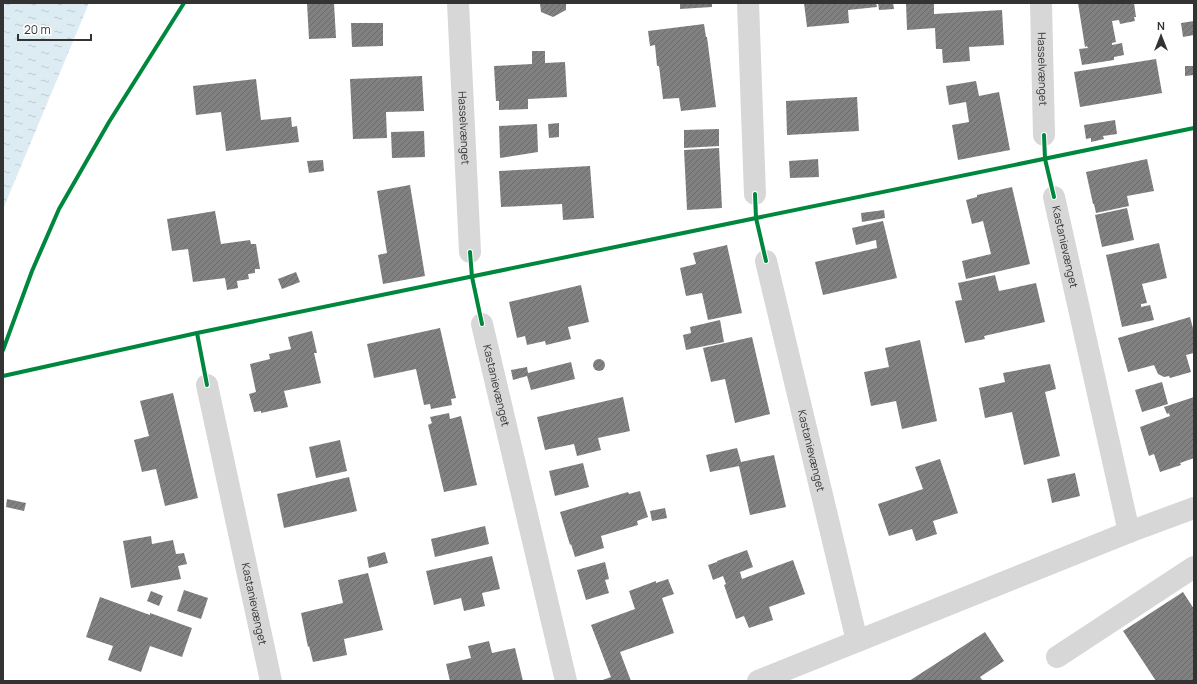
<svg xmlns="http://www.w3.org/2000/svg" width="1197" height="684" font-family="Manrope,sans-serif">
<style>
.water{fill:url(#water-ripples)}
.building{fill:url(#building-hatch)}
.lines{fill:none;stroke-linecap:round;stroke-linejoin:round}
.minor{stroke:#d7d7d7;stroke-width:22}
.cycleway-casing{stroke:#fff;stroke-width:6}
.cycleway{stroke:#00873e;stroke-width:4}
.labels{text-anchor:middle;stroke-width:4;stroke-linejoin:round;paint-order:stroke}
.street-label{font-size:11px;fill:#333;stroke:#fff}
</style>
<defs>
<pattern id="water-ripples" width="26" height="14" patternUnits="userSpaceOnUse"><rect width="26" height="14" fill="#ddebf3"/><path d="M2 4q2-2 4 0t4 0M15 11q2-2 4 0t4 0" fill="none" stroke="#becad1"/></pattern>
<pattern id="building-hatch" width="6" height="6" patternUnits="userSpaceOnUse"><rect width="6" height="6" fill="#818181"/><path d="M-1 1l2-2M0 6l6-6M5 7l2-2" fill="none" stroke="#6a6a6a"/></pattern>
</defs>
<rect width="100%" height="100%" fill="#fff"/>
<polygon class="water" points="5,3 89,3 3,209 3,8"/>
<g class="building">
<polygon points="307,3 334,3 336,38 309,39"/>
<polygon points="540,3 566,3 566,10 553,17 541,12"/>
<polygon points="680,3 712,3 712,7 680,9"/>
<polygon points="804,3 876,3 877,7 848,10 849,23 807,27"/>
<polygon points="878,3 893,3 894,9 879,10"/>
<polygon points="906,3 934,3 934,14 1002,10 1004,45 969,47 970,61 943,63 942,49 936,49 935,28 907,30"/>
<polygon points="1078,3 1134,3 1136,17 1134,17 1135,21 1120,24 1119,20 1112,21 1116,42 1112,43 1112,45 1122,43 1124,55 1114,57 1114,60 1082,65 1079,49 1088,48 1087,46 1085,47"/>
<polygon points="1194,21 1194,35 1183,37 1181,23"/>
<polygon points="351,23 383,23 383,46 352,47"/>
<polygon points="704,24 706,37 707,37 716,107 681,111 679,98 663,99 659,66 657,66 655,45 650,46 648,31"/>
<polygon points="532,51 545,51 545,63 565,62 567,97 528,99 528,109 499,110 499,101 496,101 494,66 532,64"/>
<polygon points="1156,59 1162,93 1080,107 1074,72"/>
<polygon points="1185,66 1194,66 1194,75 1185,76"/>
<polygon points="422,76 424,111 386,112 387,138 353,139 350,79"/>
<polygon points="256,79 261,120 291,117 292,127 297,126 299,142 226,151 221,112 196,115 193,86"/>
<polygon points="976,81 979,96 999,92 1010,150 958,160 952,125 969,122 966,102 949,105 946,86"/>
<polygon points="857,97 859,131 787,135 786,101"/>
<polygon points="1115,120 1117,134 1103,136 1104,139 1091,142 1091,138 1086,139 1084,125"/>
<polygon points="559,123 559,137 549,138 548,124"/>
<polygon points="537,124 538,152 500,158 499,126"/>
<polygon points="719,129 719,146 684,148 684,130"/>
<polygon points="424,131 425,157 392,158 391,132"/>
<polygon points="719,148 722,208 687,210 684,150"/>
<polygon points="818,159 819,177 790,178 789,161"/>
<polygon points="1147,159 1154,191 1127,196 1129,206 1096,213 1094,204 1093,204 1086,172"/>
<polygon points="323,160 324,171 309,173 307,161"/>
<polygon points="590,166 594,218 563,220 562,204 501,207 499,171"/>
<polygon points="410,185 425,276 383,284 378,255 387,253 377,191"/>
<polygon points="1012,187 1030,264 966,279 962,261 991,254 983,221 972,224 966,200 977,197 977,195"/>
<polygon points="1127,208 1134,240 1102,247 1095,215"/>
<polygon points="884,210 885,218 862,222 861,213"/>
<polygon points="215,211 221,244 250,240 251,244 256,244 260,269 255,269 255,273 248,274 249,279 237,281 238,288 227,290 225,278 193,282 188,249 172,251 167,219"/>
<polygon points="883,221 897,278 823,295 815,262 877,248 876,240 856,245 852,228"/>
<polygon points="1159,243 1167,278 1142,284 1147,303 1141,304 1141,307 1150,305 1154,320 1122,327 1106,255"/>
<polygon points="727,245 742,313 708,320 702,293 686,296 680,268 696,264 693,253"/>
<polygon points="296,272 300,282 282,289 278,279"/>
<polygon points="995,275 999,291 1036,283 1045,322 984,336 985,339 965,343 955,301 962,300 958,283"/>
<polygon points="581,285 589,322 568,327 571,339 546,345 545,341 527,345 525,336 517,338 509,302"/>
<polygon points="1190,317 1194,332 1194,353 1186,355 1191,372 1170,378 1169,376 1164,377 1158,374 1154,365 1128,372 1118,338"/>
<polygon points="720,320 724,342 686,350 683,335 691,333 690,327"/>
<polygon points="440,328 456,398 451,399 452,405 431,409 430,404 424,405 416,369 374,378 367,344"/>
<polygon points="312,331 317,353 314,353 321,383 284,391 288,407 261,413 261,411 254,412 249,394 256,392 250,364 270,359 269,354 291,349 288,337"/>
<polygon points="752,337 770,414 735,423 725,379 711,382 703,348"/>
<polygon points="920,340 937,421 902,429 896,401 871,406 864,372 889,367 885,348"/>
<circle cx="599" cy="365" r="6"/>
<polygon points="571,362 575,379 531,390 527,376 513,380 511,370 527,367 528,373"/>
<polygon points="1050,364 1056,389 1045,392 1060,456 1024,465 1012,412 985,418 979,388 1005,382 1003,373"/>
<polygon points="1162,382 1168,404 1142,412 1135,390"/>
<polygon points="173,393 198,498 165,506 156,469 142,472 134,440 149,436 140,401"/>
<polygon points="623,397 630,431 598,438 601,450 577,456 574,444 545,450 537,417"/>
<polygon points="1194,397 1194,458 1180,463 1181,465 1160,472 1154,454 1149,456 1140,427 1170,416 1169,413 1167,414 1164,407"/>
<polygon points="449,413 450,419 461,416 477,485 444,492 428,425 432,423 430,417"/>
<polygon points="340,440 347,471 316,478 309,447"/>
<polygon points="737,448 741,462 774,455 786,507 750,515 739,466 710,472 706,455"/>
<polygon points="940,459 958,513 933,521 937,534 916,541 912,529 889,536 878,504 923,489 915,467"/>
<polygon points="583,463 589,487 555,496 549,471"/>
<polygon points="1075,473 1080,496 1052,503 1047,479"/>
<polygon points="349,477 357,511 284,528 277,494"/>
<polygon points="640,491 648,517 637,521 638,525 601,536 604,548 575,557 571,544 570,545 560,512 628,492 629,494"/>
<polygon points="7,499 26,503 24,511 6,507"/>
<polygon points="665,508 667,518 652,521 650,511"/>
<polygon points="485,526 489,544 435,557 431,539"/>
<polygon points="151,536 152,544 173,540 176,554 184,553 187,564 178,566 181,579 131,588 123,541"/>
<polygon points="747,550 753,567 740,572 742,579 793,560 805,594 769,607 773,620 749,628 744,616 736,619 724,585 726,584 723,576 713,580 708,565 717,562 717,561"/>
<polygon points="385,552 388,563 369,568 367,557"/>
<polygon points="492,556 500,589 482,593 485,606 464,611 461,598 434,605 426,571"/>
<polygon points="605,562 609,579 605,580 609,593 586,600 577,570"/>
<polygon points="368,573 383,630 344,639 347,655 313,662 309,646 308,647 301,613 343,603 338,580"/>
<polygon points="668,579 674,594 662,598 674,633 620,652 631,681 600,681 611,677 591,625 635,609 629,591 656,581 656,583"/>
<polygon points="184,590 208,598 201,619 177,611"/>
<polygon points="151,591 163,596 159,606 147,601"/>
<polygon points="1183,592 1194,609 1194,681 1156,681 1123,631"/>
<polygon points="100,597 150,615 150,613 192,628 182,657 150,646 141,672 108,660 113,646 86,637"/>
<polygon points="985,632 1004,661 980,677 983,681 909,681"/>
<polygon points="489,641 492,653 515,648 523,681 450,681 446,664 471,658 468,646"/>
</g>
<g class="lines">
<g class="minor">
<path id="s1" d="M 458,3 L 470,252"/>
<polyline points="748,3 755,194"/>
<path id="s2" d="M 1041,3 L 1044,135"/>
<path id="s3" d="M 1054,197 L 1129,532"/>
<path id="s4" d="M 766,261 L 857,641"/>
<path id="s5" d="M 482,324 L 566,681"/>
<path id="s6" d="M 207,385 L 271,681"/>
<polyline points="1057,657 1194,567"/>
<polyline points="758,681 1129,532 1194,508"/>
</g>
<g class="cycleway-casing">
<g id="cycleway">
<polyline points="1044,135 1045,159 1054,197"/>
<polyline points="755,194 756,218 766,261"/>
<polyline points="470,252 472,277 482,324"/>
<polyline points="197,333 207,385"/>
<polyline points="3,350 32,271 59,209 109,122 184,3"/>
<polyline points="3,376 197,333 1194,128"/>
</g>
</g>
<use href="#cycleway" class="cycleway"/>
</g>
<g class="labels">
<g class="street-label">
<text dy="4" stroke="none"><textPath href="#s2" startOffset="66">Hasselvænget</textPath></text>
<text dy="4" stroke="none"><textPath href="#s1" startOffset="125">Hasselvænget</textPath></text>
<text dy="4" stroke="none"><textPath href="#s3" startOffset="51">Kastanievænget</textPath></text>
<text dy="4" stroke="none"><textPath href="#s5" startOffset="63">Kastanievænget</textPath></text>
<text dy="4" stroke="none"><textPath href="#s4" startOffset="195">Kastanievænget</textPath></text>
<text dy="4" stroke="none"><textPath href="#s6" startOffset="224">Kastanievænget</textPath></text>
</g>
</g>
<rect width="1197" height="684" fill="none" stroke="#333333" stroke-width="8"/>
<g transform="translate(1161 36)" stroke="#ffffff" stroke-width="3" paint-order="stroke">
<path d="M0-3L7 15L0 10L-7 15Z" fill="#333333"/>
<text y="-6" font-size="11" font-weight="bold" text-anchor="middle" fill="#333333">N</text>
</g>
<path d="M18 34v6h73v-6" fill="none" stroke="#333333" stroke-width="2"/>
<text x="24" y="34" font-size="12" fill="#333333" stroke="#ffffff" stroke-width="3" paint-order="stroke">20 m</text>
</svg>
